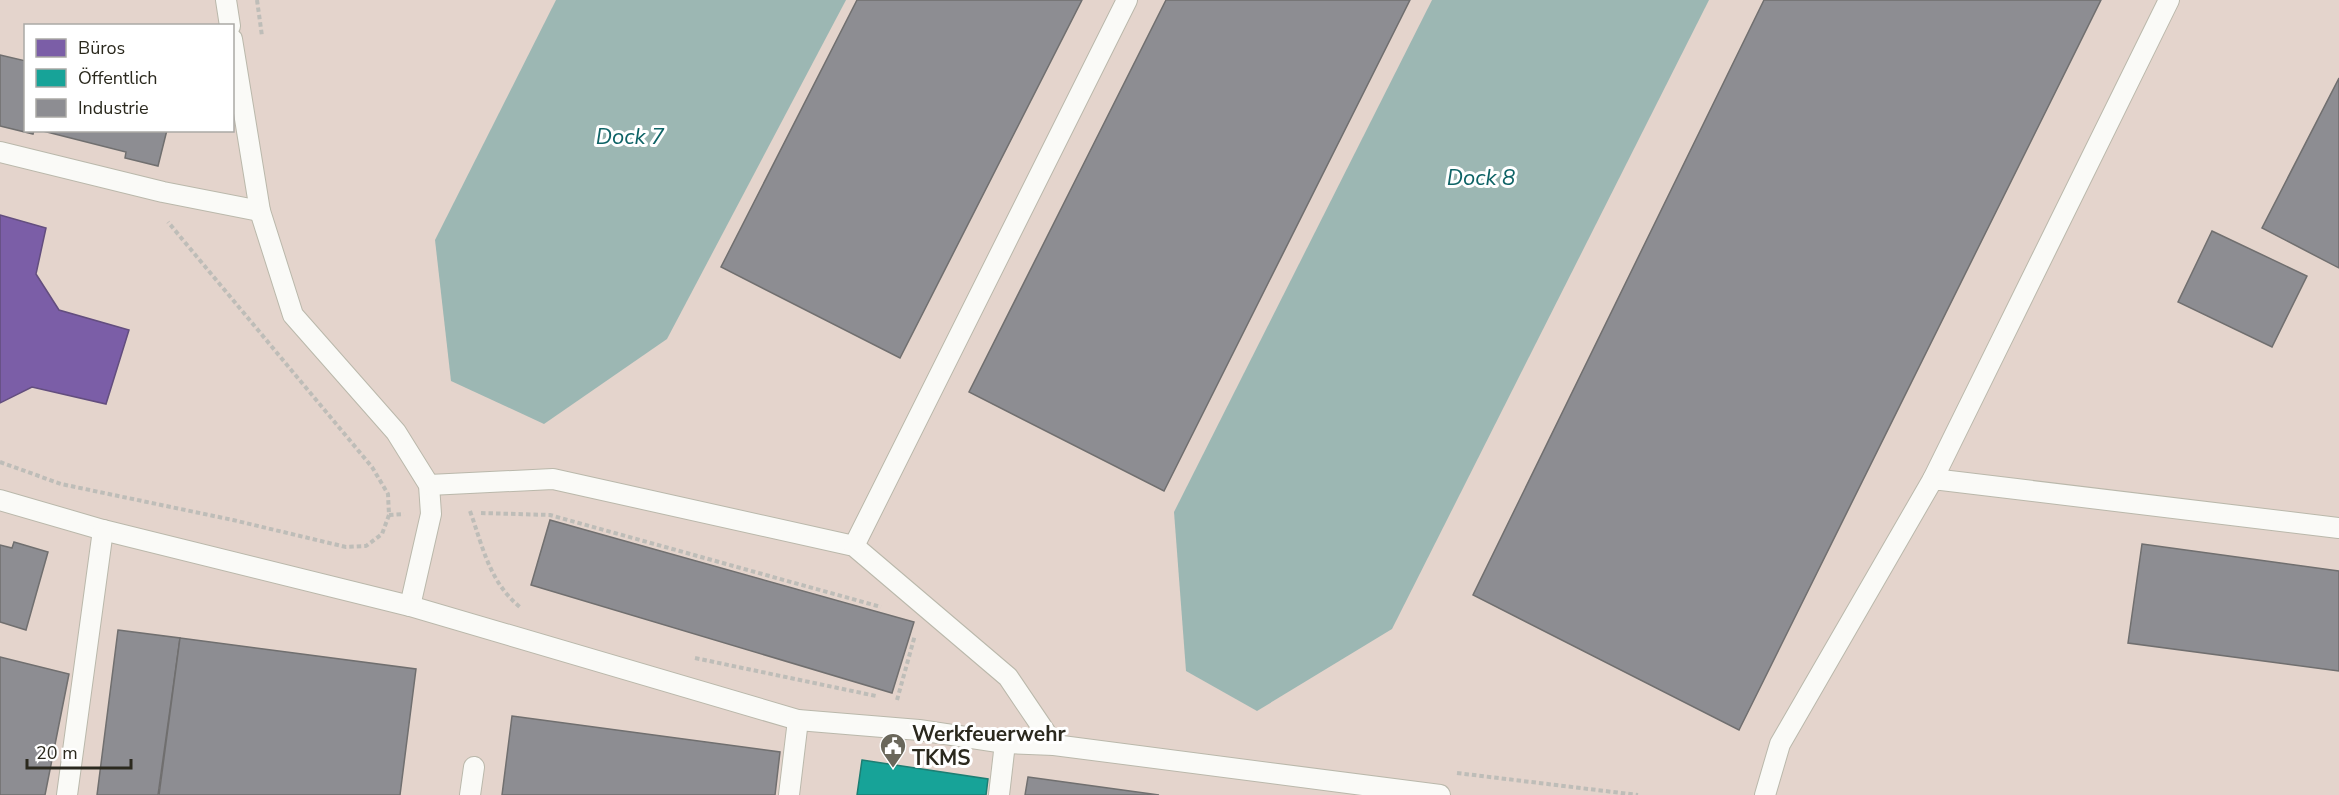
<svg xmlns="http://www.w3.org/2000/svg" width="2339" height="795" font-family="'Nunito Sans',sans-serif">
<style>
.industrial{fill:#e4d4cc;fill-rule:evenodd}
.water{fill:#9cb7b3}
.offices{fill:#7b5ea7;stroke:#634e7e;stroke-width:1.5}
.public{fill:#17a398;stroke:#1d7e73;stroke-width:1.5}
.industry{fill:#8d8d92;stroke:#706f6f;stroke-width:1.5}
.lines{fill:none;stroke-linecap:round;stroke-linejoin:round}
.service-casing{stroke:#bab8ab;stroke-width:22}
.path{stroke:#bebdb8;stroke-width:4;stroke-dasharray:4.5 3;stroke-linecap:butt}
.service{stroke:#fafaf7;stroke-width:20}
.labels{text-anchor:middle;stroke-width:6;stroke-linejoin:round;paint-order:stroke}
.poi-label{font-size:21px;font-weight:bold;fill:#2b291e;stroke:#fff;text-anchor:start}
.water-label{font-size:22px;font-style:italic;fill:#0e6366;stroke:#fff}
</style>
<rect width="100%" height="100%" fill="#dedbcc"/>
<path class="industrial" d="M 0,0 L 2339,0 L 2339,795 L 0,795 ZM 26,26 L 232,26 L 232,130 L 26,130 Z"/>
<g class="water">
<polygon points="556,0 846,0 667,339 544,424 451,381 435,240"/>
<polygon points="1432,0 1709,0 1392,629 1257,711 1186,671 1174,512"/>
</g>
<polygon class="offices" points="0,215 46,228 36,274 59,310 129,330 106,404 32,387 0,403"/>
<polygon class="public" points="862,760 988,779 986,795 857,795"/>
<g class="industry">
<polygon points="857,0 1082,0 900,358 721,267"/>
<polygon points="1166,0 1410,0 1164,491 969,392"/>
<polygon points="1764,0 2101,0 1739,730 1473,595"/>
<polygon points="0,55 26,61 26,130 34,130 33,134 0,126"/>
<polygon points="2339,78 2339,268 2262,228"/>
<polygon points="39,130 167,130 158,166 125,158 126,152"/>
<polygon points="2212,231 2307,276 2272,347 2178,302"/>
<polygon points="550,520 914,622 892,693 531,585"/>
<polygon points="14,542 48,552 26,630 0,622 0,545 12,548"/>
<polygon points="2142,544 2339,571 2339,671 2128,643"/>
<polygon points="118,630 180,638 158,795 97,795"/>
<polygon points="180,638 416,669 400,795 159,795"/>
<polygon points="0,657 69,674 45,795 0,795"/>
<polygon points="512,716 780,752 775,795 502,795"/>
<polygon points="1028,777 1159,795 1025,795"/>
</g>
<g class="lines">
<g class="service-casing">
<g id="service">
<polyline points="226,0 230,26"/>
<polyline points="232,39 260,211 293,315 396,432 429,485 431,514 410,606"/>
<polyline points="0,152 163,192 260,211"/>
<polyline points="1933,479 2169,0"/>
<polyline points="429,485 553,479 854,546 1008,677 1054,745"/>
<polyline points="0,500 103,530 410,606 798,720 919,730 1005,743 1054,745 1440,795"/>
<polyline points="854,546 1127,0"/>
<polyline points="67,795 103,530"/>
<polyline points="470,795 474,767"/>
<polyline points="789,795 798,720"/>
<polyline points="999,795 1005,743"/>
<polyline points="1765,795 1780,744 1933,479 2339,528"/>
</g>
</g>
<g class="path">
<polyline points="257,0 262,36"/>
<polyline points="0,462 61,484 233,520 346,547 366,546 382,534 389,515 388,494 372,467 168,222"/>
<path d="M 470,511 C 483,547 489,582 521,608"/>
<polyline points="481,513 550,515 881,607"/>
<polyline points="389,515 404,514"/>
<polyline points="695,658 876,696"/>
<polyline points="897,700 915,635"/>
<polyline points="1457,773 1638,795"/>
</g>
<use href="#service" class="service"/>
</g>
<defs>
<g id="civic-pin" transform="scale(1.35)"><path d="M0 17L-7.5 6A9.5 9.5 0 1 1 7.5 6Z" fill="#6a675b" stroke="#fff"/><path d="M-.6-6.5H3V-4.5H.6V-3L4-1V1h2V6H-6V1h2V-1L-.6-3ZM-1.2 2.5V6h2.4V2.5Z" fill="#fff"/></g>
</defs>
<g fill-rule="evenodd">
<use href="#civic-pin" x="893" y="746"/>
</g>
<g class="labels">
<g class="poi-label">
<text x="912" y="741">Werkfeuerwehr<tspan x="912" dy="24">TKMS</tspan></text>
</g>
<g class="water-label">
<text x="630" y="144">Dock 7</text>
<text x="1481" y="185">Dock 8</text>
</g>
</g>
<rect x="24" y="24" width="210" height="108" fill="#ffffff" stroke="#aaa9a5" stroke-width="1.5"/>
<rect x="36" y="39" width="30" height="18" fill="#7b5ea7" stroke="#aaa9a5" stroke-width="1.5"/>
<text x="78" y="54" font-size="18" fill="#2b291e">Büros</text>
<rect x="36" y="69" width="30" height="18" fill="#17a398" stroke="#aaa9a5" stroke-width="1.5"/>
<text x="78" y="84" font-size="18" fill="#2b291e">Öffentlich</text>
<rect x="36" y="99" width="30" height="18" fill="#8d8d92" stroke="#aaa9a5" stroke-width="1.5"/>
<text x="78" y="114" font-size="18" fill="#2b291e">Industrie</text>
<path d="M27 759v9h104v-9" fill="none" stroke="#2b291e" stroke-width="3"/>
<text x="36" y="759" font-size="18" fill="#2b291e" stroke="#ffffff" stroke-width="4.5" paint-order="stroke">20 m</text>
</svg>
